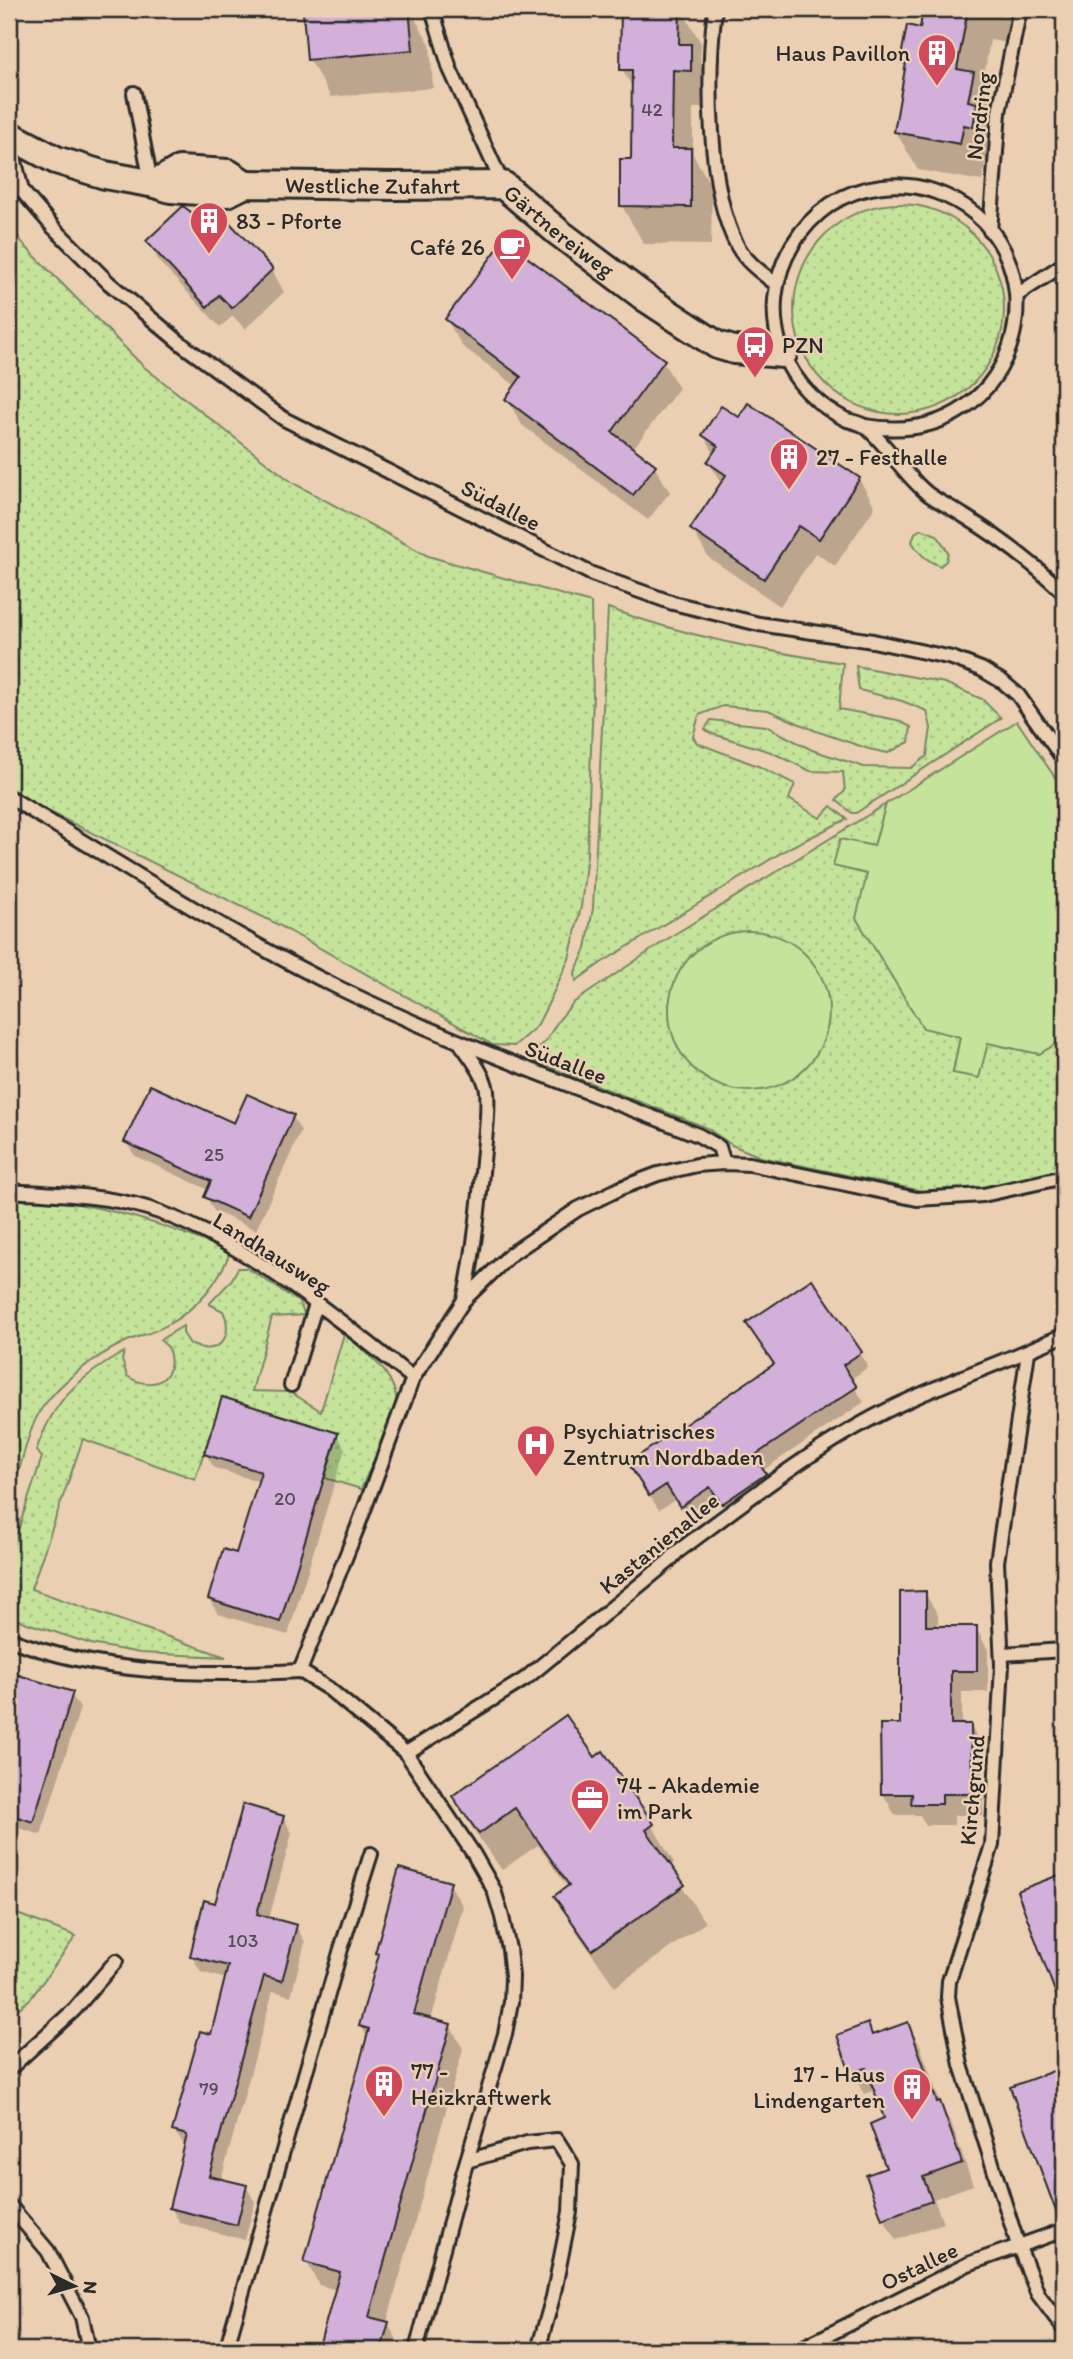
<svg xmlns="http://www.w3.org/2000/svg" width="1073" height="2359" font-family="Itim,sans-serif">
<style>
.grass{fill:url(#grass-dots);stroke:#788763;stroke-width:2}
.green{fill:#c6e39b;stroke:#788763;stroke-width:2}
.shadow{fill:#0003}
.building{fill:#d2b0da;stroke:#2b2b2b;stroke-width:2}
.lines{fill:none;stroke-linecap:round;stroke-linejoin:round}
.lane-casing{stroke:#2b2b2b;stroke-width:18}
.street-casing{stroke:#2b2b2b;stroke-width:32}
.lane{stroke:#ebcfb2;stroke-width:12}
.street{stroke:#ebcfb2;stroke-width:26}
.labels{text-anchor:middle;stroke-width:5;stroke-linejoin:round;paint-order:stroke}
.number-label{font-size:19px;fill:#554c57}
.poi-label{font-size:23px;fill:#2b2b2b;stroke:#ebcfb2;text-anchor:start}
.street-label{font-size:23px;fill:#2b2b2b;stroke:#ebcfb2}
</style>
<defs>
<pattern id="grass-dots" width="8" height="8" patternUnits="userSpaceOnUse" patternTransform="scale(1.75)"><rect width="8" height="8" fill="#c6e39b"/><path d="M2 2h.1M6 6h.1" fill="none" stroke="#aac386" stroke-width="1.8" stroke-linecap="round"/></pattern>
</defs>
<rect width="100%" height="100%" fill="#ebcfb2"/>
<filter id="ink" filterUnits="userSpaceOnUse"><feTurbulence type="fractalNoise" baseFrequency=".0143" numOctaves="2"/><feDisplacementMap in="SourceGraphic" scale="14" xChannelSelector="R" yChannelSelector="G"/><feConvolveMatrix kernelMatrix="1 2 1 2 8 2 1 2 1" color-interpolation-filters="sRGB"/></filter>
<g filter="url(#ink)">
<g class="grass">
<circle cx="899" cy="309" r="105"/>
<polygon points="9,225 26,247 144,367 293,483 428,556 591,603 593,697 587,854 581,907 569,959 550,1000 537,1026 514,1046 493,1045 273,922 9,792"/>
<path d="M 921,529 L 937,535 L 948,552 L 946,561 L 940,566 C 927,561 918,553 912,542 L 915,533 Z"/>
<path d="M 608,608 C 688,637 760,650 843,663 L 839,709 L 897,720 L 911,727 L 909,742 L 888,753 L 869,749 L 816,731 L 768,710 L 723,706 L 699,715 L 693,737 L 697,743 L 758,766 L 795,784 L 789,799 L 820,818 L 831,806 L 847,819 L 789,848 L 601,963 L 576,981 L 575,972 L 586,949 L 593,908 Z"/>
<polygon points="856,666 945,683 982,699 1001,718 856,813 852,813 836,800 845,791 843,772 810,771 771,752 710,733 705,729 711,720 766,726 812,750 864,767 911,768 927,756 931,728 927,711 902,701 859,690"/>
<polygon points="886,804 874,846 834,866 867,874 960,1037 953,1072 988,1043 1039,1054 1064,1039 1064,1169 988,1188 922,1191 761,1157 732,1145 705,1127 526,1058 545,1042 558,1021 573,1003 675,934"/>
<path d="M 9,1199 C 25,1200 42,1199 58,1201 C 118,1209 175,1228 230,1252 C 219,1282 197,1308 169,1324 C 156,1332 139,1336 125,1342 C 94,1357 62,1380 42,1408 C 28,1429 23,1460 15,1484 L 11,1488 L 9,1488 Z"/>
<path d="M 238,1268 L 247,1268 L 299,1302 L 305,1315 L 272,1317 L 252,1391 L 290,1392 L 321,1411 L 344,1334 C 368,1355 398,1373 397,1409 L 361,1489 L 325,1478 L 338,1433 L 223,1397 L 195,1479 L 83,1439 L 31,1589 L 226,1657 L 140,1653 L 91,1644 L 9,1617 L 9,1558 L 42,1457 L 36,1451 C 54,1399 77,1379 124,1352 L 122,1360 L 127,1376 C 153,1393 179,1379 168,1347 L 160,1340 L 183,1326 L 183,1333 L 190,1344 C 218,1358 235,1337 223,1311 L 209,1304 L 231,1281 Z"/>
<polygon points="9,1911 76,1936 31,1998 9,2017"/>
</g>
<g class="green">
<polygon points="1017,721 1064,791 1064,1039 1039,1054 988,1043 979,1078 953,1073 960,1037 923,1028 856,918 867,874 833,866 840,839 874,846 886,804"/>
<circle cx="749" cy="1011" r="80"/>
</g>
<g class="shadow">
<polygon points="334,9 409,9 430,44 433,88 331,97 309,59"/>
<polygon points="623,9 681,9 701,43 700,64 712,84 712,108 693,108 693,154 712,188 711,245 644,244 622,206 633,161 634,90 622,69"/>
<polygon points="925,9 1021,9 1008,43 990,40 982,89 995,111 991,131 998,142 994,164 985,162 982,181 918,170 896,132 907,70 902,62 921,30"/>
<polygon points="148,241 272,270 284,292 245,329 233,316 220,327 160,263"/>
<polygon points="447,320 663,362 679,388 633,449 654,466 670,492 648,520 522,425 507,399 516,386 462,346"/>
<polygon points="739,419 859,479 875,507 835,566 816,553 780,606 708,557 692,529 722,485 709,462 714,454 704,435"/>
<polygon points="293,1117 301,1131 256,1230 214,1211 206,1196 209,1190 135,1156 126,1142"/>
<polygon points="860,1353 868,1367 850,1380 864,1402 762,1471 773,1489 731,1517 720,1500 690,1521 676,1499 659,1510 638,1478"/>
<polygon points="337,1434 345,1449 288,1635 218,1614 209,1599 237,1556 260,1482 214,1468 206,1454"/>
<polygon points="925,1593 938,1615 938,1628 976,1628 988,1650 988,1692 962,1692 962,1726 970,1726 983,1747 983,1815 954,1815 954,1825 926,1825 920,1815 895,1815 883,1794 902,1726"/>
<polygon points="9,1674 71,1694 80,1708 41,1835 9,1825"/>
<polygon points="602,1754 652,1825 674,1863 670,1867 705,1923 615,1987 578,1934 556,1896 568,1888 538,1845 502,1870 476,1834 454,1796 594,1759"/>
<polygon points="283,1817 292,1833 269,1919 296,1926 305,1942 291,1996 273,1991 221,2180 246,2186 255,2202 245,2240 180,2223 171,2208 186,2147 174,2131 212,2036 227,1979 201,1972 192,1956 216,1905"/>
<polygon points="1064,1875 1064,2008 1019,1892"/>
<polygon points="450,1884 463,1907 431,2020 450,2025 463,2049 387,2322 401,2347 400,2350 320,2350 337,2290 319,2285 306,2261 368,2038 361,2026 380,1958 377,1953"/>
<polygon points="908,2024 920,2045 942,2108 952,2125 973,2185 934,2199 943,2223 896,2240 883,2218 888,2169 886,2119 876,2090 864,2094 852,2073 839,2036 867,2026 873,2036"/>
<polygon points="1064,2069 1064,2218 1053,2198 1012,2088"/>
</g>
<g class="building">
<polygon points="342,9 409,9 413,50 307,60 303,12"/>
<polygon points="621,9 680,9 679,44 691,44 691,71 673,70 672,148 691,148 691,207 620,206 620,159 631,159 632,70 620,70"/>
<polygon points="923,9 968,9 957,69 974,72 968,101 977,103 973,127 964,125 960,144 894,132 906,63 900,62 907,25 920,28"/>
<polygon points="183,206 195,215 204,207 216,208 273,269 232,308 219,295 207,307 146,241"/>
<polygon points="504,240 665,360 612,432 656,465 633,495 505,399 521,377 445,319"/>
<polygon points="748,403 860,478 819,539 799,526 764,579 690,529 726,475 707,462 718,446 702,435 721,406 739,417"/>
<polygon points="150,1085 234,1123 247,1094 294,1115 248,1217 204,1197 211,1181 124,1142"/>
<polygon points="812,1279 862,1352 843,1365 857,1387 754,1456 766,1474 722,1504 710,1487 680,1507 666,1485 649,1496 628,1463 774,1364 746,1323"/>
<polygon points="222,1397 338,1433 280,1622 208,1599 223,1549 236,1553 261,1472 204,1454"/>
<polygon points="926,1591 926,1626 977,1626 977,1671 951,1671 951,1724 971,1724 972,1794 942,1794 942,1804 911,1804 912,1794 881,1794 880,1724 900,1724 900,1592"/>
<polygon points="9,1672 73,1692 33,1822 9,1814"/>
<polygon points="566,1715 595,1757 603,1751 654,1824 646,1830 685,1885 592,1950 554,1896 569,1885 515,1808 479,1834 452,1796"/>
<polygon points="243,1804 284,1816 257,1914 297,1925 282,1981 264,1976 209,2176 247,2185 237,2225 169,2208 187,2135 172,2131 200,2031 211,2034 228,1966 190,1956 204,1900 215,1903"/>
<polygon points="399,1868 451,1882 414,2014 451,2024 369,2317 389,2322 381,2350 318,2350 340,2272 304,2262 369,2029 359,2026 379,1954 375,1953"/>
<polygon points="1064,1873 1064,2010 1062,2010 1017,1891"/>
<polygon points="908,2022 937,2102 940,2101 962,2163 923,2177 932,2201 882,2219 866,2175 886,2168 870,2124 884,2118 866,2068 850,2073 837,2035 868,2023 872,2035"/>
<polygon points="1064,2067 1064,2221 1060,2222 1010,2087"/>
</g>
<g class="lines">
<g class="lane-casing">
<g id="lane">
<polyline points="432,9 450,69 503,185"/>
<path d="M 715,9 C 707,71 707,191 738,247 C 747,263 762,273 776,284"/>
<polyline points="134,93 151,183"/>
<polyline points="9,136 22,191 54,228 109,283 184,346 284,419 592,574 673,603 759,624 873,641 952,658 981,669 1003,682 1018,695 1064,760"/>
<polyline points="990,231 999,112 1020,9"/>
<polyline points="1017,295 1064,264"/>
<path d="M 865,426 C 1028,454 1073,238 933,191 C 900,180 860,185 831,204 C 766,248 754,341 812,396 C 822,406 835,414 847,420 C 854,422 862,423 867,428 C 889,447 904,475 928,494 C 939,502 952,508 964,516 C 1000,538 1034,564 1064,593"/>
<path d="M 9,797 C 118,862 225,932 339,988 C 456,1045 578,1087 698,1135 L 719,1147 L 724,1163"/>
<path d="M 461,1044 C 470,1057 485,1075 487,1091 C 489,1114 485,1138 483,1161 C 479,1208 474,1254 464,1300"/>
<path d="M 9,1191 C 54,1194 104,1195 147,1208 C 240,1237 336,1318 413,1378"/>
<polyline points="1028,1352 997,1562 1002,1665 992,1845 949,1981 948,1997 961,2065 1018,2245 1038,2294 1064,2329"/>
<polyline points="291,1385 316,1304"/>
<path d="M 9,1639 C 103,1675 201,1676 300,1671"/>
<polyline points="1002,1654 1064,1650"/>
<polyline points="300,1671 358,1526 413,1378 464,1300 511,1254 578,1209 621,1188 658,1174 697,1165 724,1163 750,1164 917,1199 983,1195 1064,1177"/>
<polyline points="300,1671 329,1689 406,1753 473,1853 494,1890 502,1917 509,1949 512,1977 511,2002 505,2034 462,2177 416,2350"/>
<path d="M 406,1753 L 525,1679 L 669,1561 L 677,1552 C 748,1500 818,1443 898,1405 C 952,1379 1010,1360 1064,1335"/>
<polyline points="9,2069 74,2010 116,1961"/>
<polyline points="467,2161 527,2143 557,2140 572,2164 570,2212 553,2297 538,2350"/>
<polyline points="9,2205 48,2251 82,2317 89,2350"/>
<polyline points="226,2350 341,1949 371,1854"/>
<polyline points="798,2350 968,2264 1064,2230"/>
</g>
</g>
<g class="street-casing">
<g id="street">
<path id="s1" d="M 9,135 L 56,160 L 105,175 L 155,184 L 171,189 L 227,193 L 245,184 L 395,186 L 503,185 L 558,232 L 647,299 L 717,345 L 734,350 L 783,354"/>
<polyline points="155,184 179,170 228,173 245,184"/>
</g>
</g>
<use href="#lane" class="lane"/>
<use href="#street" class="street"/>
</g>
</g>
<defs>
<g id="building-pin" transform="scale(2.0125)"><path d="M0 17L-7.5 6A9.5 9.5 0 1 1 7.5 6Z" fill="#d1495b" stroke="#ebcfb2"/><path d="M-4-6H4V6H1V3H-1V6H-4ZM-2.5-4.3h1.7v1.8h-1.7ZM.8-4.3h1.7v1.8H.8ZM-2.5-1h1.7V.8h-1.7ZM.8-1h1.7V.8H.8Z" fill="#fff"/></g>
<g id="cafe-pin" transform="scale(2.0125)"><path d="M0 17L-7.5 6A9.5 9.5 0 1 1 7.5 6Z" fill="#d1495b" stroke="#ebcfb2"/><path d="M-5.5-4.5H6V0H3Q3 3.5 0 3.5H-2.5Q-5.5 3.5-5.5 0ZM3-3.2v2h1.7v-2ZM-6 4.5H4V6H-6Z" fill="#fff"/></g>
<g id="bus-pin" transform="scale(2.0125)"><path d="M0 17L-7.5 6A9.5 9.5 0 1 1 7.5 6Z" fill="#d1495b" stroke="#ebcfb2"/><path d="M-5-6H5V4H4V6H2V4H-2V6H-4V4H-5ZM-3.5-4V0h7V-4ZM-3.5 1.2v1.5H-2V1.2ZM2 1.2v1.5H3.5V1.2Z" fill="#fff"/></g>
<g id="hospital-pin" transform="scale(2.0125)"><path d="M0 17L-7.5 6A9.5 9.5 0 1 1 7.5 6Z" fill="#d1495b" stroke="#ebcfb2"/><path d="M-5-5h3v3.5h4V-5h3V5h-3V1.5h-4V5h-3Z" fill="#fff"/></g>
<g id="office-pin" transform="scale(2.0125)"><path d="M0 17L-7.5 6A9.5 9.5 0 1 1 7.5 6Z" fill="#d1495b" stroke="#ebcfb2"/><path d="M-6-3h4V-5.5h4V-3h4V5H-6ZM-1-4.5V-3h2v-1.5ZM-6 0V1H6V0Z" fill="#fff"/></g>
</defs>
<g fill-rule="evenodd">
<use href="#building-pin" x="937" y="53"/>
<use href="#building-pin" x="209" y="221"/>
<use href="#cafe-pin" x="512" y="247"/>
<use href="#bus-pin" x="755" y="345"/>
<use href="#building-pin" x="789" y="457"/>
<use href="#hospital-pin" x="536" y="1444"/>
<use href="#office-pin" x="590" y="1798"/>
<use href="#building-pin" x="384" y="2084"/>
<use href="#building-pin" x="912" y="2087"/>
</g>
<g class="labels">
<g class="number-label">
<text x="652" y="116">42</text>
<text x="214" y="1161">25</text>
<text x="285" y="1505">20</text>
<text x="243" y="1947">103</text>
<text x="209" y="2095">79</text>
</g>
<g class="poi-label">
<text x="910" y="61" text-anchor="end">Haus Pavillon</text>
<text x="236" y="229">83 - Pforte</text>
<text x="485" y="255" text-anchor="end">Café 26</text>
<text x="782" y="353">PZN</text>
<text x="816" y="465">27 - Festhalle</text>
<text x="563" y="1439">Psychiatrisches<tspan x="563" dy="26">Zentrum Nordbaden</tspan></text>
<text x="617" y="1793">74 - Akademie<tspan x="617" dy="26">im Park</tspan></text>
<text x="411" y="2079">77 -<tspan x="411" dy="26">Heizkraftwerk</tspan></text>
<text x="885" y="2082" text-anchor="end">17 - Haus<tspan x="885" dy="26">Lindengarten</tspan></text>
</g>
<g class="street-label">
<text transform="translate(979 116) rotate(-83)" y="8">Nordring</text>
<text dy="8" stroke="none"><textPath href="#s1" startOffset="376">Westliche Zufahrt</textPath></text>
<text dy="8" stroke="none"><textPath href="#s1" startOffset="579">Gärtnereiweg</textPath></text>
<text transform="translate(501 505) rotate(27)" y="8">Südallee</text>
<text transform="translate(566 1062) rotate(21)" y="8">Südallee</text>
<text transform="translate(272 1253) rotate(32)" y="8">Landhausweg</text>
<text transform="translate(659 1543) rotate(-39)" y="8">Kastanienallee</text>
<text transform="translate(972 1790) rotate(-85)" y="8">Kirchgrund</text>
<text transform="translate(919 2266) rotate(-26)" y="8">Ostallee</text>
</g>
</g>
<rect width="1073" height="2359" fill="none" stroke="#ebcfb2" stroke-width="35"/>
<rect x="18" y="18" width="1038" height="2324" fill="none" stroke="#2b2b2b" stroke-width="2.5" filter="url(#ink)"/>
<g transform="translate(74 2286) rotate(95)" stroke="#ebcfb2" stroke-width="5" paint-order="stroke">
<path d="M0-5L12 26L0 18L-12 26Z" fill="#2b2b2b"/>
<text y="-10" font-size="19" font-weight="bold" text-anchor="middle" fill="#2b2b2b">N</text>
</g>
</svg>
